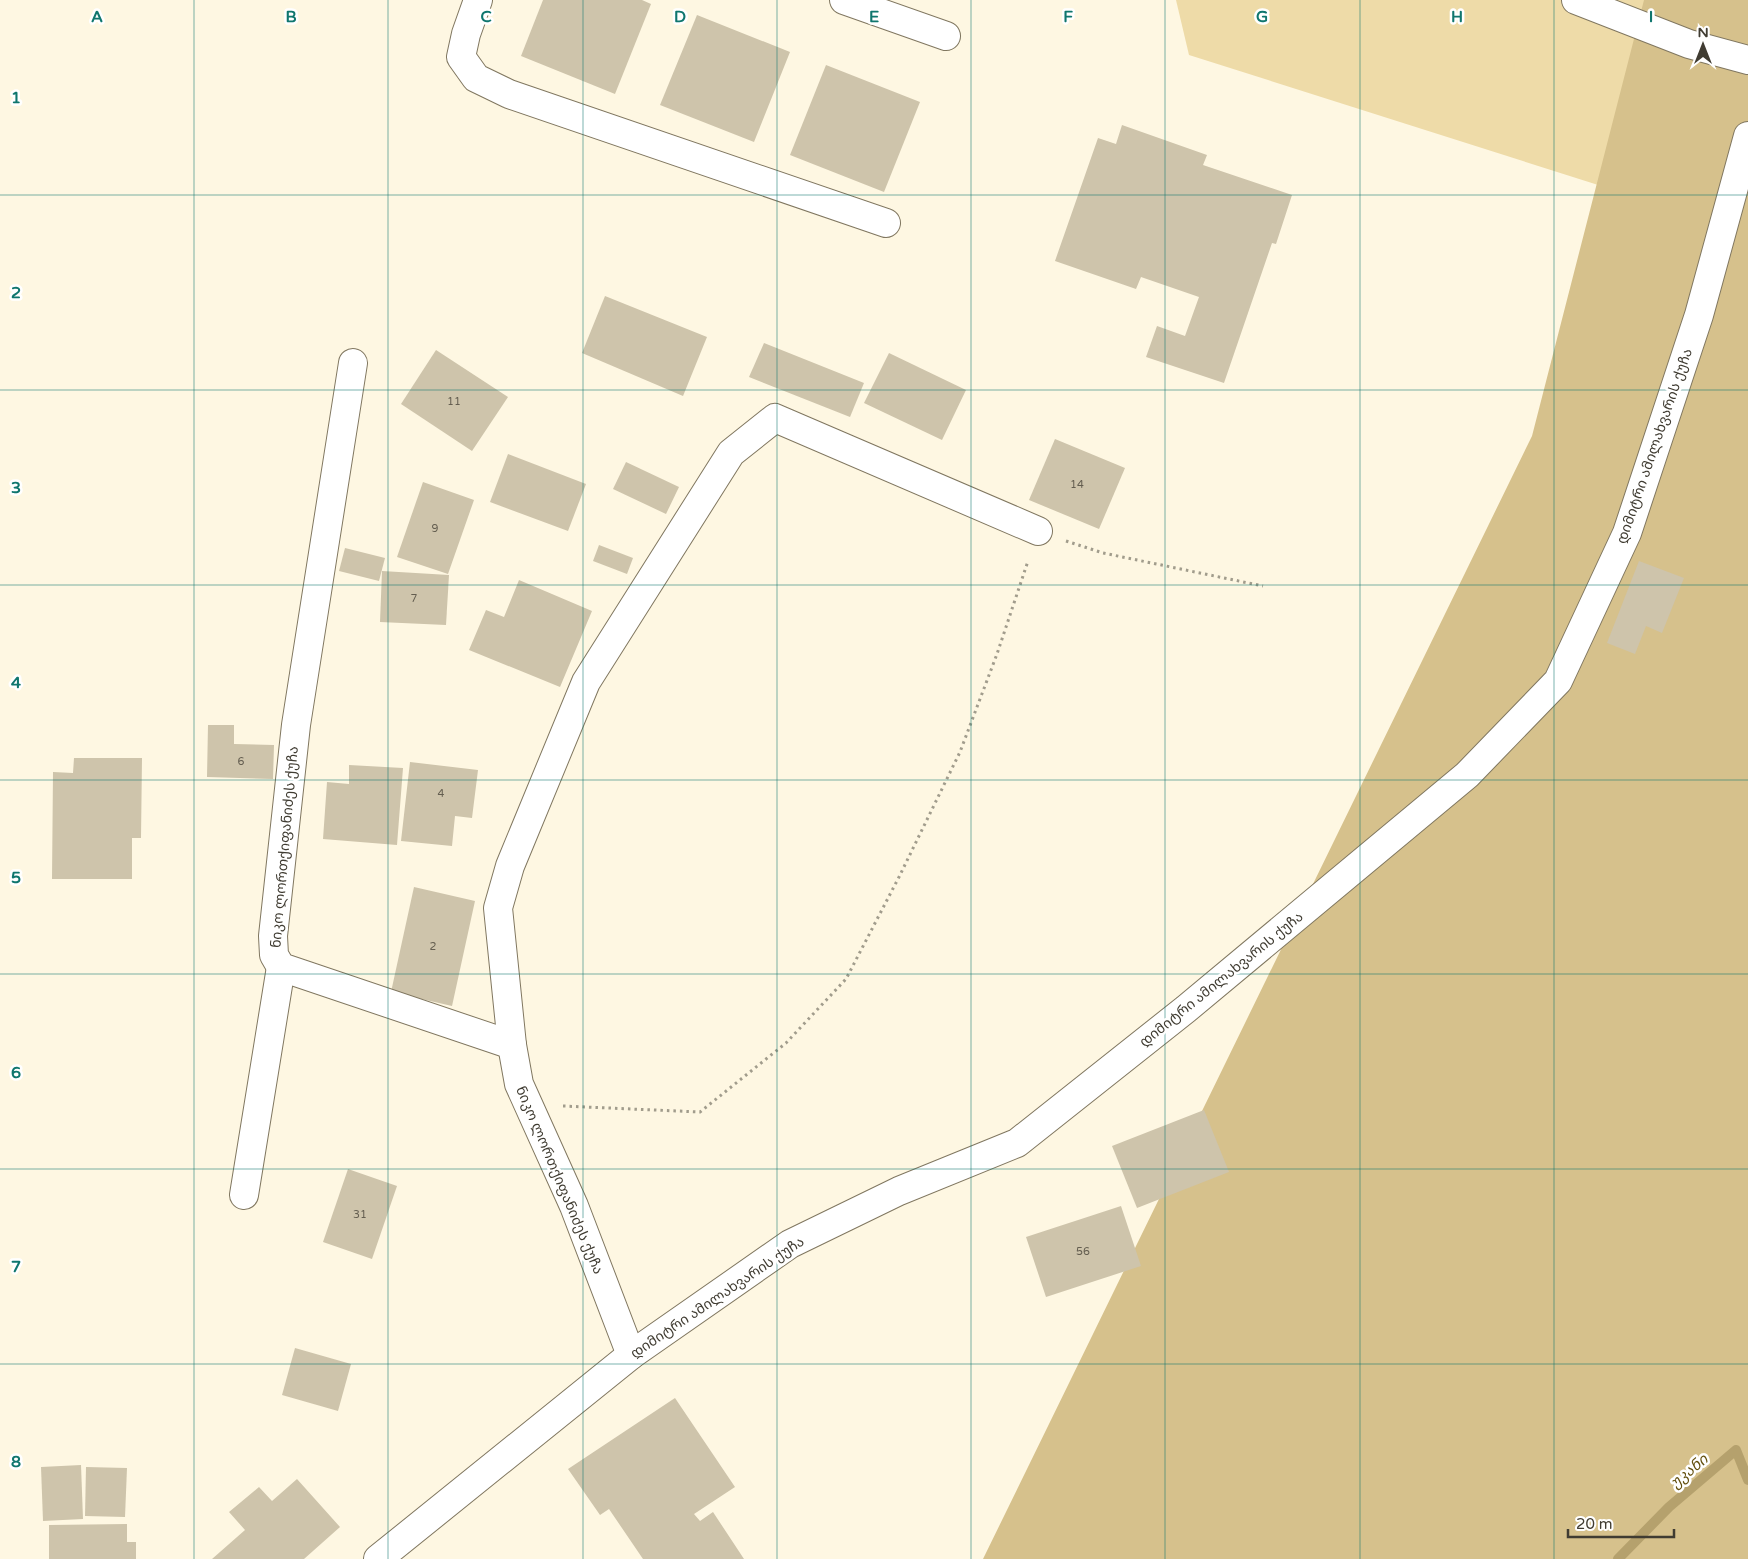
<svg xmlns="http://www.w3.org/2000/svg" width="1748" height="1559" font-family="'Varela Round','Noto Sans Georgian',sans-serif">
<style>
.green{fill:#eedba8}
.forest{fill:#d6c18c}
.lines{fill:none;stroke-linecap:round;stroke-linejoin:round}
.stream{stroke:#b5a16d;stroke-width:10}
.building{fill:#cec4ab}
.minor-casing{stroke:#807760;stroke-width:30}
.path{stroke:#a19c8c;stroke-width:3;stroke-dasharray:2.5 4;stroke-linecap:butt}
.minor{stroke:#fff;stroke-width:28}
.grid{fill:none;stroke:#0f766e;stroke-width:1;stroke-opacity:0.55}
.labels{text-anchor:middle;stroke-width:5;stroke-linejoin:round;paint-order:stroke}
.number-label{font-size:11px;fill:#645e50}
.street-label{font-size:14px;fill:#403c32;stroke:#fff}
.water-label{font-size:15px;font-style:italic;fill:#634f0d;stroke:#fff}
.grid-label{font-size:16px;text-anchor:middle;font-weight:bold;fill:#0f766e;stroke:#fff;stroke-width:5;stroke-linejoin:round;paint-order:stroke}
</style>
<rect width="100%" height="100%" fill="#fef7e2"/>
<polygon class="green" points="1176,0 1714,0 1636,197 1189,55"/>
<polygon class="forest" points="1644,0 1748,0 1748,1559 983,1559 1532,436"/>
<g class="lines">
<polyline class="stream" points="1618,1559 1669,1507 1736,1450 1748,1480"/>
</g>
<g class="building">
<polygon points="543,0 642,0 651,4 615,94 521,56"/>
<polygon points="697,15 790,52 754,142 660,105"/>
<polygon points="826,65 920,102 884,192 790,155"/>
<polygon points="1122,125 1207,155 1203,165 1292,195 1276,244 1272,243 1224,383 1146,357 1157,326 1185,336 1199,297 1141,277 1136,289 1055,261 1098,138 1116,144"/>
<polygon points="605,296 707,337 683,396 582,353"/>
<polygon points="764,343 864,383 850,417 749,377"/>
<polygon points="436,350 508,397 472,451 401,404"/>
<polygon points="889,353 966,390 942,440 864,403"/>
<polygon points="1055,439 1125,468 1099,529 1029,500"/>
<polygon points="508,454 586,484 568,531 490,502"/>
<polygon points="626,462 679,487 666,514 613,489"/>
<polygon points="423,482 474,500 448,574 397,557"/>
<polygon points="599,545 633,558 627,574 593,561"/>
<polygon points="345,548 385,558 379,581 339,571"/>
<polygon points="1639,561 1684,578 1662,633 1646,626 1635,654 1607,643"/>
<polygon points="382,571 449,575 446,625 380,622"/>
<polygon points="519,580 592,611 560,687 469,650 486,610 504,617"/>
<polygon points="208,725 234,725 234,744 274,745 273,779 207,777"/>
<polygon points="74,758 142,758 141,838 132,838 132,879 52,879 53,772 73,773"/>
<polygon points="410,762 478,770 472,818 455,816 452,846 401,841"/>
<polygon points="349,765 403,768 397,845 323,839 327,782 349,784"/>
<polygon points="414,887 475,901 452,1006 391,992"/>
<polygon points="1204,1110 1229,1172 1137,1208 1112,1146"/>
<polygon points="348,1169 397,1186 372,1259 323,1242"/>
<polygon points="1121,1206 1141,1266 1046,1297 1026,1237"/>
<polygon points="295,1348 351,1364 338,1411 282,1395"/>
<polygon points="675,1398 735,1487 694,1514 700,1521 713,1512 744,1559 643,1559 609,1509 600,1515 568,1469"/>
<polygon points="81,1465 83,1519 43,1521 41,1467"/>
<polygon points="86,1467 127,1468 125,1517 85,1516"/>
<polygon points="297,1479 340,1527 304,1559 212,1559 245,1530 229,1512 259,1487 272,1501"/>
<polygon points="127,1524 127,1542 136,1542 136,1559 49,1559 49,1525"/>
</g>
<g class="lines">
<g class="minor-casing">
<g id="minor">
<polyline points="478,0 466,34 461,57 476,78 509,94 886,223"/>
<polyline points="844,0 946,36"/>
<polyline points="1576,0 1689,44 1748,60"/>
<polyline points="353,363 296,725 273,936 274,955 281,967 512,1045"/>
<polyline points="244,1195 281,967"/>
<polyline points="631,1355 574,1206 519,1084 512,1045 498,908 510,866 586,682 731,453 775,418 1038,531"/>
<polyline points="378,1559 631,1355 790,1244 899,1191 1017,1143 1186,1009 1467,775 1558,681 1627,533 1699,315 1748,136"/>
</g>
</g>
<g class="path">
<polyline points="1066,541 1103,553 1263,586"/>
<polyline points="563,1106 700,1112 786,1043 846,979 899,877 960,752 997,654 1028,561"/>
</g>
<use href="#minor" class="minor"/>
</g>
<path class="grid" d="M 194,0 L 194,1559M 388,0 L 388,1559M 583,0 L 583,1559M 777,0 L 777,1559M 971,0 L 971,1559M 1165,0 L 1165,1559M 1360,0 L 1360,1559M 1554,0 L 1554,1559M 0,195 L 1748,195M 0,390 L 1748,390M 0,585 L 1748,585M 0,780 L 1748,780M 0,974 L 1748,974M 0,1169 L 1748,1169M 0,1364 L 1748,1364"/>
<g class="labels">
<g class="number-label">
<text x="454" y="405">11</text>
<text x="1077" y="488">14</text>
<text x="435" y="532">9</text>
<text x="414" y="602">7</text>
<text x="241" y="765">6</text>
<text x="441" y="797">4</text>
<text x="433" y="950">2</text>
<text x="360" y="1218">31</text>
<text x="1083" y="1255">56</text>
</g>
<g class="street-label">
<text transform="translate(1654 446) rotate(-71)" y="5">დიმიტრი ამილახვარის ქუჩა</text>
<text transform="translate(284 847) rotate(-85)" y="5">ნიკო ლორთქიფანიძეს ქუჩა</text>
<text transform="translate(1221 979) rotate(-39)" y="5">დიმიტრი ამილახვარის ქუჩა</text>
<text transform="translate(560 1180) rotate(67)" y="5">ნიკო ლორთქიფანიძეს ქუჩა</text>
<text transform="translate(717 1297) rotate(-34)" y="5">დიმიტრი ამილახვარის ქუჩა</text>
</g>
<g class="water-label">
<text transform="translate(1689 1471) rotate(-40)" y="5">უკანი</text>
</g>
</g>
<g class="grid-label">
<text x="97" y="22">A</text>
<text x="291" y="22">B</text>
<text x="486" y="22">C</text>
<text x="680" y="22">D</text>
<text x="874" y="22">E</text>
<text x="1068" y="22">F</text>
<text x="1262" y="22">G</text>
<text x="1457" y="22">H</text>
<text x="1651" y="22">I</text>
<text x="16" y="103">1</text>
<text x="16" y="298">2</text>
<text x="16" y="493">3</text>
<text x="16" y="688">4</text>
<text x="16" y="883">5</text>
<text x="16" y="1078">6</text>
<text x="16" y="1272">7</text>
<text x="16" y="1467">8</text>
</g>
<g transform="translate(1703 45)" stroke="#ffffff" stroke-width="4" paint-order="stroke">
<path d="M0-4L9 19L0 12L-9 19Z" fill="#403c32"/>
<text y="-8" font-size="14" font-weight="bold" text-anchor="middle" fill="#403c32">N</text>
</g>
<path d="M1568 1529v8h106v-8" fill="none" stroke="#403c32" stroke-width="2.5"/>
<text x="1576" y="1529" font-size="15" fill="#403c32" stroke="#ffffff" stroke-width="4" paint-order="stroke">20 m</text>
</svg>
